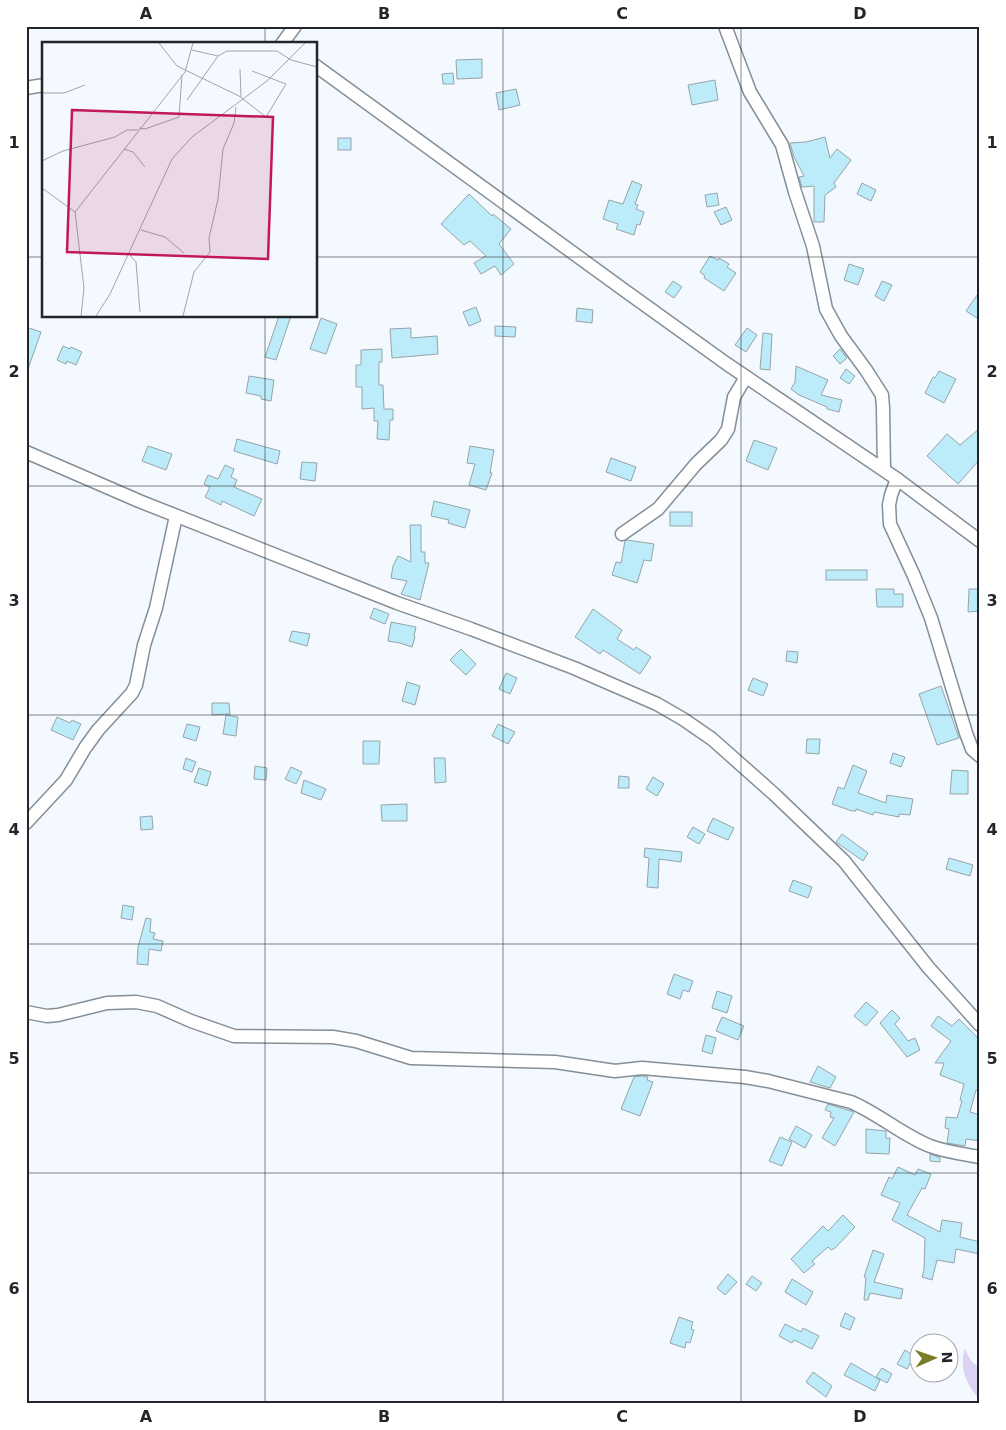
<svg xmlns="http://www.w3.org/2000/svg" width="1006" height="1430" font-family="'DejaVu Sans',sans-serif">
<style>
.green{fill:#dbd2f4}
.building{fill:#bcebf9;stroke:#96a4a8}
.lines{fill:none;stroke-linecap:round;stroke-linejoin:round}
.minor-casing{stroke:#858f97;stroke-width:15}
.minor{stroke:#fff;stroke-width:12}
.grid{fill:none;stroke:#22262a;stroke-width:1;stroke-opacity:0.55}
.inset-road{fill:none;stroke:#9fa5aa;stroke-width:1}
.view{fill:#c2185b;fill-opacity:0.15;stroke:#c2185b;stroke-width:2.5}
.inset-edge{fill:none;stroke:#22262a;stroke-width:2.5}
.neatline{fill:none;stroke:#22262a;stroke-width:2}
.grid-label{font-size:16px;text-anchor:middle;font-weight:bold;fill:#22262a}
</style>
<rect width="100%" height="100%" fill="#f3f9ff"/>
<path class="green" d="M 965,1348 C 968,1355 971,1365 980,1366 L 980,1396 L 977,1396 C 966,1384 959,1365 965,1348 Z"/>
<g class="building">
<polygon points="482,59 482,78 457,79 456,60"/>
<polygon points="453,73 454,84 443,84 442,74"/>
<polygon points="715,80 718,100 692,105 688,85"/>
<polygon points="516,89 520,105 499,110 496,93"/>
<polygon points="825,137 830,158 837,149 851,160 834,183 836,187 825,195 824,222 814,222 814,186 802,187 799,177 804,176 794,157 790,143 806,142"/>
<rect x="338" y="138" width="13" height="12"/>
<polygon points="632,181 642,185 635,204 638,205 636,209 644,212 640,225 637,224 634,235 616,229 618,224 603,219 609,200 623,204"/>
<polygon points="862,183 876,190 871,201 857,194"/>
<polygon points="717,193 719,205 707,207 705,195"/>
<polygon points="469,194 492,216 493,214 511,229 499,244 514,264 501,275 495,266 481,274 474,263 486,256 470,241 464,245 441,224"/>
<polygon points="726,207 732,220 721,225 714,212"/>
<polygon points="710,256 718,260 719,258 729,264 727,267 736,273 724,291 704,278 705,276 700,272"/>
<polygon points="849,264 864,269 858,285 844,280"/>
<polygon points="673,281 682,287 674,298 665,292"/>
<polygon points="882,281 892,285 884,301 875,296"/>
<polygon points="980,291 980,320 966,311"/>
<polygon points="476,307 481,321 469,326 463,312"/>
<polygon points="577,308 593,310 592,323 576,321"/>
<polygon points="279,316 291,316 276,360 265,357"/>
<polygon points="321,318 337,324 326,354 310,349"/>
<polygon points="495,326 516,327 515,337 495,336"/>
<polygon points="26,327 41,332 28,369 26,368"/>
<polygon points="411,328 411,338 437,336 438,354 392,358 390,329"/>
<polygon points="747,328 757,335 746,352 735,345"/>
<polygon points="763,333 772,334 770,370 760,369"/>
<polygon points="63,346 70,349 71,347 82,352 76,365 67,361 66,364 57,360"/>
<polygon points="382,349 382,362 379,362 379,385 383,385 384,409 393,409 393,420 390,420 389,440 377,439 378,421 374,421 374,408 362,409 362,387 356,387 356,365 361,365 361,350"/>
<polygon points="840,349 847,358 840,364 833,356"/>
<polygon points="796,366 828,380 821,395 842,400 839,412 827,409 827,407 799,395 791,389 795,382"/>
<polygon points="846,369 855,376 849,384 840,378"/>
<polygon points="939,371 956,379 944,403 925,393 933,377 935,378"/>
<polygon points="249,376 274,380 271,401 261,399 261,396 246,393"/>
<polygon points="980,428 980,459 958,484 927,456 947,434 960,445"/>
<polygon points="237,439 280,451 277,464 234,451"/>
<polygon points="754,440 777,448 768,470 746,461"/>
<polygon points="148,446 172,454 166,470 142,461"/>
<polygon points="470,446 494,450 490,473 492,473 486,490 469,485 475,464 467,463"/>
<polygon points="611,458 636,467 631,481 606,472"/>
<polygon points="302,462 317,463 315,481 300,479"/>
<polygon points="225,465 234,469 231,477 237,480 234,487 262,499 254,516 222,501 221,505 205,497 210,487 204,484 208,475 218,479"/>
<polygon points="434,501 470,510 465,528 448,523 449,520 431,516"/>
<rect x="670" y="512" width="22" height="14"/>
<polygon points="410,525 421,525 421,552 425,552 425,563 429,563 420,600 401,594 407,581 391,578 393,566 398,556 411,562"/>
<polygon points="627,540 654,544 651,561 644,560 637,583 612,575 616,562 621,563 625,541"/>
<rect x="826" y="570" width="41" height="10"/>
<polygon points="876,589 894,589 894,594 903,594 903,607 877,607"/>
<polygon points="969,589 980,589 980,611 968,612"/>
<polygon points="374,608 389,614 385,624 370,618"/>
<polygon points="593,609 622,630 617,639 634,650 636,647 651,657 640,674 603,650 600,654 575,637"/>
<polygon points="391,622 416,627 414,636 415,637 412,647 400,643 388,641"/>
<polygon points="292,631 310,634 307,646 289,641"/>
<polygon points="461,649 476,664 466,675 450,660"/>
<polygon points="787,651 798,652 797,663 786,661"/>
<polygon points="506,673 517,678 510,694 499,689"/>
<polygon points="753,678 768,684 763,696 748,690"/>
<polygon points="407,682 420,686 415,705 402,701"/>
<polygon points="941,686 959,738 937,745 919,694"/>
<polygon points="212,703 229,703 230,714 212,715"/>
<polygon points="226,715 238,717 236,736 223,734"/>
<polygon points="57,717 70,723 72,720 81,724 73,740 51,730"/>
<polygon points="187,724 200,727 196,741 183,737"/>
<polygon points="498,724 515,732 508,744 492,736"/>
<polygon points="807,739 820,739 819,754 806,753"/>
<polygon points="363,741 380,741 379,764 363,764"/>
<polygon points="893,753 905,757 901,767 890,763"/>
<polygon points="186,758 196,762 192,772 183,769"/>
<polygon points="434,758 445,758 446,782 435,783"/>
<polygon points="853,765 867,771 858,793 886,803 887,795 913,799 910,815 899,814 899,817 874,812 873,815 856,809 856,811 852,811 832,804 838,787 844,789"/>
<polygon points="255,766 267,768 266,780 254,779"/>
<polygon points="291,767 302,772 296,784 285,779"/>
<polygon points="199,768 211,772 207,786 194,782"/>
<polygon points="952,770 968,771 968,794 950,794"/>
<polygon points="619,776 629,777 629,788 618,788"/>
<polygon points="653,777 664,784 657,796 646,789"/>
<polygon points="304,780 326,789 321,800 301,793"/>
<polygon points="407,804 407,821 382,821 381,805"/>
<polygon points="152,816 153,829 141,830 140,817"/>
<polygon points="713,818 734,828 728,840 707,831"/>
<polygon points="693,827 705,834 699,844 687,837"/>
<polygon points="842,834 868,853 863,861 836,842"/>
<polygon points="645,848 682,852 681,862 659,859 658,888 647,887 649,858 644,857"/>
<polygon points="949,858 973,865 970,876 946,869"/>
<polygon points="793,880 812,887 808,898 789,891"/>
<polygon points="123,905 134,907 132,920 121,918"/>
<polygon points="146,918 151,919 150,932 155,933 153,939 163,941 161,951 149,949 148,965 137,964 138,947"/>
<polygon points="674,974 693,981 689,992 683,990 680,999 667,994"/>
<polygon points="717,991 732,996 727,1013 712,1008"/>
<polygon points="866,1002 878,1012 866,1026 854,1016"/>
<polygon points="892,1010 900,1018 895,1024 908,1041 915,1038 920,1050 907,1057 880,1023"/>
<polygon points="938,1016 952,1026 959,1019 980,1040 980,1091 976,1090 970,1112 980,1115 980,1141 966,1139 965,1146 947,1143 949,1129 945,1128 946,1117 957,1118 962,1101 960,1100 964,1084 940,1075 944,1063 935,1063 951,1041 931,1026"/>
<polygon points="722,1017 744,1026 738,1040 716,1031"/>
<polygon points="706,1035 716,1038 712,1054 702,1051"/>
<polygon points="818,1066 836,1077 830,1088 810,1082"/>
<polygon points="642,1076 648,1077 647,1080 653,1082 640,1116 621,1109 634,1077"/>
<polygon points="828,1104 854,1112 835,1146 822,1138 834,1118 830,1117 831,1112 825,1110"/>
<polygon points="796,1126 812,1135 805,1148 789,1139"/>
<polygon points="866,1129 886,1131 886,1138 890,1138 889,1154 866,1153"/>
<polygon points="780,1137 792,1142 782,1166 769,1161"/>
<polygon points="930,1154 940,1158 940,1162 930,1161"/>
<polygon points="898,1167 915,1175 918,1169 931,1174 925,1189 922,1188 907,1215 940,1232 942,1220 962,1223 960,1237 980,1242 980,1254 956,1249 954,1263 937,1260 932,1280 922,1277 924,1270 925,1238 892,1220 900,1203 881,1195 889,1177 892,1179"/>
<polygon points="843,1215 855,1227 835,1248 831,1250 828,1247 812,1261 815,1264 804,1273 791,1259 823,1226 828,1231"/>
<polygon points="873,1250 884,1254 874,1282 903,1289 901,1299 870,1293 868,1300 864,1300 866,1278 864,1277"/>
<polygon points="728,1274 737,1282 725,1295 717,1288"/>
<polygon points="752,1276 762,1283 756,1291 746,1284"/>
<polygon points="792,1279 813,1292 806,1305 785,1292"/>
<polygon points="845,1313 855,1318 850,1330 840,1326"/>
<polygon points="679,1317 693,1322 691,1329 694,1330 690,1343 686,1342 685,1348 670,1343"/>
<polygon points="785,1324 801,1332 803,1328 819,1336 812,1349 794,1340 792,1343 779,1336"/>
<polygon points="905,1350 914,1356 907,1369 897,1364"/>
<polygon points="851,1363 880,1380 875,1391 844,1375"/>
<polygon points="882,1368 892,1374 887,1383 876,1377"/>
<polygon points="813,1372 832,1386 826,1397 806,1382"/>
</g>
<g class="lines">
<g class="minor-casing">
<g id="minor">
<polyline points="725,26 750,92 782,145 795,192 813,246 826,309 841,336 866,370 882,395 883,408 884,470"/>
<polyline points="282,44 295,26"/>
<polyline points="316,66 624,290 727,364 897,479 980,541"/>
<polyline points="26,88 44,85"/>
<polyline points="26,452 139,501 397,603 471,629 574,668 657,704 683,719 712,739 774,794 844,861 928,967 980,1025"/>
<polyline points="897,479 891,495 889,505 890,524 914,576 931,618 966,733 972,749 980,756"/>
<polyline points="622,534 658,509 696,464 721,440 728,429 734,397 746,377"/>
<polyline points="26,823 66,780 85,748 98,730 132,693 136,685 144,645 156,608 176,516"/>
<path d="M 26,1012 L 47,1016 L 58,1015 L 107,1003 L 136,1002 L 157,1006 L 191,1021 L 234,1036 L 333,1037 L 356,1041 L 411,1058 L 555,1062 L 615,1071 L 642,1068 L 745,1077 L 768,1081 L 851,1102 C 879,1114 902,1135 930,1146 C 946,1152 963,1154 980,1157"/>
</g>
</g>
<use href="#minor" class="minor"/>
</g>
<path class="grid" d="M 265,26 L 265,44M 503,26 L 503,1404M 741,26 L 741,1404M 26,257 L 44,257M 316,257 L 980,257M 265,316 L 265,1404M 26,486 L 980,486M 26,715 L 980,715M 26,944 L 980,944M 26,1173 L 980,1173"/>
<g transform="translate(42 42)">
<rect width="275" height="275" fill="#f3f9ff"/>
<path class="inset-road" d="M 117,1 L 135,24 L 197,54 L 224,75 L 244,42 L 210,29M 150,8 L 176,14M 198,27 L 199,55M 0,51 L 22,51 L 43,43M 145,58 L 176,14 L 185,9 L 235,9 L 249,18 L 275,25M 97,86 L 103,87 L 137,75 L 140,33M 82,107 L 91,110 L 103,125M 0,119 L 21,109 L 73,95 L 85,88 L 96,88M 0,146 L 33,170 L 42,246 L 39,274M 33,170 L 143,30 L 151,1M 99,188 L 123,195 L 142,211M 87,212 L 94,220 L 98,270M 54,274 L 68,252 L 130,117 L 150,95 L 225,39 L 263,1M 141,274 L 152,230 L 168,210 L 167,196 L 176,157 L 181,107 L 192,81 L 194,65"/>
<path class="view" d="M 30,68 L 231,75 L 226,217 L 25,210 Z"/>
<rect width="275" height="275" class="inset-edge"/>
</g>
<rect width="1006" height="1430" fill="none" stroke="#ffffff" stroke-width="55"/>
<g transform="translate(934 1358) rotate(88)"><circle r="24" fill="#ffffff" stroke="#a7a8aa"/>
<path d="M0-4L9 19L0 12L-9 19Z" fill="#7b7d26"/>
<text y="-8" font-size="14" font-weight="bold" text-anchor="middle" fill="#22262a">N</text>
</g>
<rect x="28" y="28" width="950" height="1374" class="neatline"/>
<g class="grid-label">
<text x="146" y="19">A</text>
<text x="384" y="19">B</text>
<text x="622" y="19">C</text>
<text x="860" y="19">D</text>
<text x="14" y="148">1</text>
<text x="992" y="148">1</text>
<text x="14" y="377">2</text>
<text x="992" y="377">2</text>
<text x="14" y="606">3</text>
<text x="992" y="606">3</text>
<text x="14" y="835">4</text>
<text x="992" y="835">4</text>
<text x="14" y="1064">5</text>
<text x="992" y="1064">5</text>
<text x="14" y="1294">6</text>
<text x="992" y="1294">6</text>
<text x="146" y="1422">A</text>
<text x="384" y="1422">B</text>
<text x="622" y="1422">C</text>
<text x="860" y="1422">D</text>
</g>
</svg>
